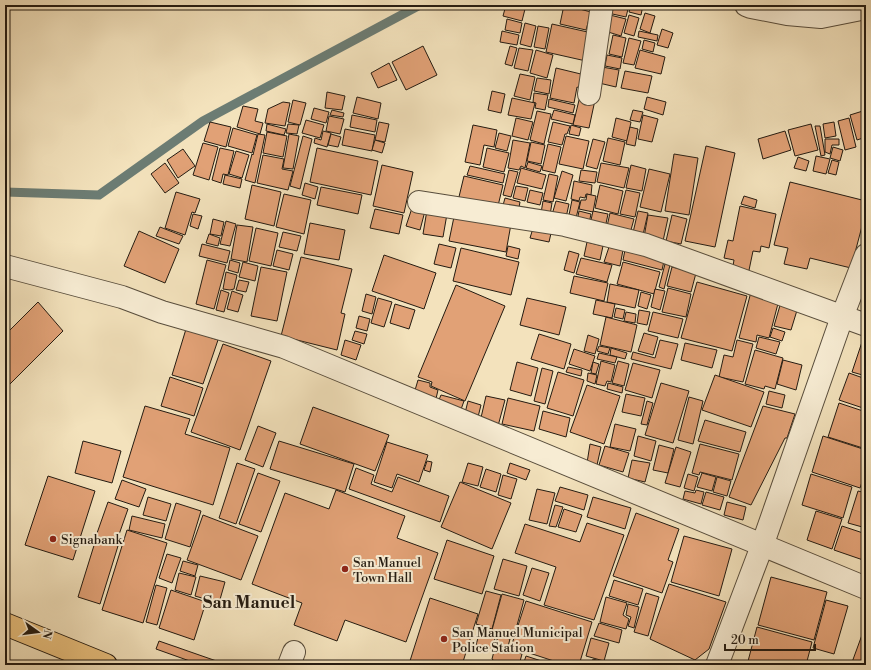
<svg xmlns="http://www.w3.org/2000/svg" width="871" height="670" font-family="'Libre Bodoni',serif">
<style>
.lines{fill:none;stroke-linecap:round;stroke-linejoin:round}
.stream{stroke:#6c7c73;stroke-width:9}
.building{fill:#e1a176;stroke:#241b11}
.minor-casing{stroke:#584d3c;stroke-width:24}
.highway-casing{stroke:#241b11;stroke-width:24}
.minor{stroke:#f7ecd3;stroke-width:22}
.highway{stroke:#eac17e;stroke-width:22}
.poi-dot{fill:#8f2418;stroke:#f7ecd3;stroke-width:1.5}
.labels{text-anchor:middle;stroke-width:4;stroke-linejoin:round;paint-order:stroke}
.poi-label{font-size:13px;fill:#241b11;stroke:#f7ecd3;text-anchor:start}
.district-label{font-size:17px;font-weight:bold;fill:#241b11;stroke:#f7ecd3}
</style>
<rect width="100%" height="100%" fill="#f3e2bc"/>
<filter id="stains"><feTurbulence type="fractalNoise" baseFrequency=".005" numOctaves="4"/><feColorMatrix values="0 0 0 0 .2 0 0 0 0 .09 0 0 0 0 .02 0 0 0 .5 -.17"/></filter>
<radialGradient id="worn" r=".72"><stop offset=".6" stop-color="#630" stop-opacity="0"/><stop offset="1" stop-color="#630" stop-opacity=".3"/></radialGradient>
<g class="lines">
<polyline class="stream" points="5,192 99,195 203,121 420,5"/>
</g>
<g class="building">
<polygon points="506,5 526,5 522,21 503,16"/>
<polygon points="564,5 591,12 586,30 560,24"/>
<polygon points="610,5 629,5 626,17 608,13"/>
<polygon points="631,5 643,5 641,15 629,12"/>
<polygon points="645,13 655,16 650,33 640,29"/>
<polygon points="610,15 626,19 621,36 605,31"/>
<polygon points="629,15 639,18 634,36 624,33"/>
<polygon points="507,19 522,23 520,33 505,30"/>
<polygon points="525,23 536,26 531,47 520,44"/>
<polygon points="552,24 592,33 586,61 546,52"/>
<polygon points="538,26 549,28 545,49 534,47"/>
<polygon points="662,29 673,33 668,48 657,45"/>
<polygon points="502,31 519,35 517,45 500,42"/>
<polygon points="639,31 658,35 657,41 638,37"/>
<polygon points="613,35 626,38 622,57 609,54"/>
<polygon points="629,38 641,41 634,65 623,63"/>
<polygon points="644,40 655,43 653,52 642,49"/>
<polygon points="423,46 437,75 406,90 392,62"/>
<polygon points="510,46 517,48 512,66 505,64"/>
<polygon points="519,48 533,50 528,71 514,68"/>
<polygon points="536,50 553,55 547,78 530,73"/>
<polygon points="640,50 665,57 661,74 635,68"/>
<polygon points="607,55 622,58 620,69 605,66"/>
<polygon points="389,63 397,80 378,88 371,73"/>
<polygon points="602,67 619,70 616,87 599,83"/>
<polygon points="556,68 585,75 582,89 577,87 574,103 550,98"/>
<polygon points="625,71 652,76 648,93 621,88"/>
<polygon points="520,74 535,77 530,100 514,96"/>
<polygon points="537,78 551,80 549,94 534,91"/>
<polygon points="492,91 505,94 501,113 488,110"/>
<polygon points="327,92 345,96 342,110 325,108"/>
<polygon points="534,93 548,95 545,110 535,108 536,103 533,102"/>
<polygon points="580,96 595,100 589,128 573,125"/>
<polygon points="357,97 381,103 378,119 353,113"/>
<polygon points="647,97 666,102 663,115 644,109"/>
<polygon points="512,98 535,103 531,119 508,115"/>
<polygon points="549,99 575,105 573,113 548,107"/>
<polygon points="293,100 306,103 300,125 288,122"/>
<polygon points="283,102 290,103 285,126 265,123 268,109"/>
<polygon points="243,106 258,109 255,121 263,123 260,134 237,127"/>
<polygon points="314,108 329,112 326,123 311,119"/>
<polygon points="332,110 344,113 343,117 330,115"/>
<polygon points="554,110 575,115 573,124 551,119"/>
<polygon points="633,110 643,112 640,122 630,120"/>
<polygon points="866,110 866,137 857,140 850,115"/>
<polygon points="537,111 551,114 544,144 530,140"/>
<polygon points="352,115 377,120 375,132 350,127"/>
<polygon points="643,115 658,119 652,142 638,139"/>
<polygon points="329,116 344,119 340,134 326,131"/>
<polygon points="516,118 533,122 528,140 512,136"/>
<polygon points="616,118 631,122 627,141 612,137"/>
<polygon points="849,118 856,147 845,150 838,121"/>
<polygon points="306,120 324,125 320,138 302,133"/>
<polygon points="210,122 231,127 226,147 204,141"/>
<polygon points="379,122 389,124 385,142 375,140"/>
<polygon points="553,122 570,126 567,134 565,134 562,145 548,142"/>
<polygon points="834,122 836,136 825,138 823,124"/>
<polygon points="267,124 286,129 284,135 266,131"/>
<polygon points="288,124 299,125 297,134 286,133"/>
<polygon points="811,124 818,150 795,156 788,130"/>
<polygon points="473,125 497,130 494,147 484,145 480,165 465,162"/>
<polygon points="571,125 581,128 579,136 569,134"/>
<polygon points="815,126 820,126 825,155 821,156"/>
<polygon points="630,127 638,129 635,146 626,144"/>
<polygon points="233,128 257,135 252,153 228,146"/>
<polygon points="345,129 375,135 372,151 342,145"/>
<polygon points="323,131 331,133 327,147 314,143 315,138 321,140"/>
<polygon points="785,131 791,150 763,159 758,139"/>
<polygon points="267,132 287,136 283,157 263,153"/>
<polygon points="499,133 511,136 507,151 495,148"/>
<polygon points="258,134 265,135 255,183 245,180 252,154 253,155"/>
<polygon points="289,134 299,136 293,169 283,168"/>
<polygon points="331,134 341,137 338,147 328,145"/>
<polygon points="303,136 312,139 300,189 290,186"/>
<polygon points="566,136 589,141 583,169 559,164"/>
<polygon points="608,138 625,142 620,165 603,161"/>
<polygon points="593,139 605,142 597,169 586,166"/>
<polygon points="825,139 839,139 839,145 832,145 830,154 825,152"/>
<polygon points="375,140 385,143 382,153 372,150"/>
<polygon points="513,140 530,143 525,168 521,166 519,170 508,168"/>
<polygon points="531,142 545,145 541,164 527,161"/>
<polygon points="203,143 218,147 209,180 193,175"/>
<polygon points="548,144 561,147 555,173 542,170"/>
<polygon points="706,146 735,153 715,247 685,241"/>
<polygon points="833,147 843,150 840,161 830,158"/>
<polygon points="220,148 234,151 228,175 223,174 221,183 212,180"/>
<polygon points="317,148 378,161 371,195 310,182"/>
<polygon points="487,148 509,153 504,172 483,167"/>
<polygon points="183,149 195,166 178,178 167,160"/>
<polygon points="236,151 249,155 242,178 229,174"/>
<polygon points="674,154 698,158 689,215 665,211"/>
<polygon points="263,155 284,159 282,169 293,171 288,190 257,183"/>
<polygon points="816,156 830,159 826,174 813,171"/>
<polygon points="798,157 809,161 806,171 794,168"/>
<polygon points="832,160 839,162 836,175 828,173"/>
<polygon points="528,162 542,166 540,172 526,168"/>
<polygon points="165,163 179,183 165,193 151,174"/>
<polygon points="601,163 629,168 624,188 597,182"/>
<polygon points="382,165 413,172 404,213 373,206"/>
<polygon points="631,165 646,169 642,191 626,188"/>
<polygon points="470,166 505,174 503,183 467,175"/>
<polygon points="521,168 546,175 542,189 517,183"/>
<polygon points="649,169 670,174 661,212 640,207"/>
<polygon points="509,170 518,172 511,197 503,195"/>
<polygon points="581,170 597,172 595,183 579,181"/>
<polygon points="562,171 573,175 566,201 554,198"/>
<polygon points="549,174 558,176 553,202 543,200"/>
<polygon points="225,175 242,179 240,188 223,184"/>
<polygon points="464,176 503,185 497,210 458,201"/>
<polygon points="574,181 592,185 591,195 586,194 585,198 580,197 579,201 571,199"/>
<polygon points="790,182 866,201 866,211 851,268 810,258 807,269 784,264 788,248 774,245"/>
<polygon points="305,183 318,187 315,199 302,195"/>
<polygon points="252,185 281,192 274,226 245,219"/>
<polygon points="600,185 623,191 618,214 595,208"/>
<polygon points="516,186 528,188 525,201 513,198"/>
<polygon points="321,187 362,195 358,214 317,205"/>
<polygon points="530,190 543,193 540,205 527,202"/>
<polygon points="626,190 640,193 635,217 620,214"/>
<polygon points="176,192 200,199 195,213 192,212 185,235 165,228"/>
<polygon points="284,194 311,200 304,234 276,227"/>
<polygon points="587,194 596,196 593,212 579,209 581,200 586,200"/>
<polygon points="744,196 757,200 755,208 741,204"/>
<polygon points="505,198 520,202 518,213 502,209"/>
<polygon points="572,200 580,202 575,222 568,220"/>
<polygon points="543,201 552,203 550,215 541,213"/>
<polygon points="556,201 569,204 565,222 551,218"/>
<polygon points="740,206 776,214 769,248 761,246 760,252 753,251 748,275 732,272 734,260 724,258 728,240 733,241"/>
<polygon points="412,208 425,211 420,230 406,226"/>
<polygon points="375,209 403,215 399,234 370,228"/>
<polygon points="427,210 447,214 443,237 423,234"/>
<polygon points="579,211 591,214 588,228 576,226"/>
<polygon points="593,211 608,214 604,233 589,229"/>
<polygon points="638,211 648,213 642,239 632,237"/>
<polygon points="455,212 511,224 506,252 449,241"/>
<polygon points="610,213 634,219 629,237 606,231"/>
<polygon points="193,214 202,216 198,229 190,226"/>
<polygon points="648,215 668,218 663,241 644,237"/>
<polygon points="672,215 687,219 681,244 666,241"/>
<polygon points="213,219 224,222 221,236 210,234"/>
<polygon points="226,221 236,224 230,246 220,244"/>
<polygon points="310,223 345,230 339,260 304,254"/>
<polygon points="237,225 253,227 247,262 231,259"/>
<polygon points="534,225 552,229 549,242 530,238"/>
<polygon points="160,227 183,236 179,244 156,236"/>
<polygon points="256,228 278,233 271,266 249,261"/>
<polygon points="139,231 179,249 165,283 124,266"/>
<polygon points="283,232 301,236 297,251 279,247"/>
<polygon points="209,234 220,238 218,246 206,243"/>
<polygon points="587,242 603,246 600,260 584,256"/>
<polygon points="202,244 230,251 227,263 199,256"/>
<polygon points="439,244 456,248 451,268 434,264"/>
<polygon points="508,246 520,249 518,259 506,256"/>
<polygon points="609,247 623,250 620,266 604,262"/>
<polygon points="461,248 519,262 511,295 453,281"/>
<polygon points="277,250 293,254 289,270 273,266"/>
<polygon points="625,250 664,261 662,270 623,260"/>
<polygon points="569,251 579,254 574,273 564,270"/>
<polygon points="384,255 436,273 424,309 372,291"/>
<polygon points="301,257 352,269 341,313 345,314 337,350 281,336"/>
<polygon points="581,258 612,265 607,282 576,274"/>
<polygon points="207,260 226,265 214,309 196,304"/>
<polygon points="230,260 240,263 238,273 228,270"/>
<polygon points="243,262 258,266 255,281 239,277"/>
<polygon points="623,262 660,272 654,294 617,284"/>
<polygon points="665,264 670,265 664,289 659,287"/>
<polygon points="261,267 287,272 277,321 251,316"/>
<polygon points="672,267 696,273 691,292 667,286"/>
<polygon points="226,272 237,275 234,289 230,290 223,289"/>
<polygon points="574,276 608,283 604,301 570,293"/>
<polygon points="239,280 249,282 246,292 236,290"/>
<polygon points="697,282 747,296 732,351 681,338"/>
<polygon points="610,284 639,290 635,308 607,302"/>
<polygon points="456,285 505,306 465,401 431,386 432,382 418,377"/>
<polygon points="668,288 691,294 686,317 662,312"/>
<polygon points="752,288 780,296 769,338 757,335 756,342 739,338"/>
<polygon points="655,289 665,291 660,310 651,307"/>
<polygon points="221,290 229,293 224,312 216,310"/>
<polygon points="232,291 243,295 238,312 227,309"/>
<polygon points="641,292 651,295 647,309 638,306"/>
<polygon points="366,294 376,297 372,314 362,311"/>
<polygon points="378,298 392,302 384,327 371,323"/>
<polygon points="527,298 566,307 559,335 520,325"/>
<polygon points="596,300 615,304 612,318 593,314"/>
<polygon points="38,302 63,331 5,389 5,335"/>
<polygon points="781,302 798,307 791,330 774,326"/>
<polygon points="395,304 415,310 409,329 390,323"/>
<polygon points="616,308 625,310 623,319 614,317"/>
<polygon points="639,310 650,312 647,325 637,323"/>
<polygon points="626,312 636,314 635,323 624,321"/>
<polygon points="653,312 683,319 678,338 648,331"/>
<polygon points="359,316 370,319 367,331 356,328"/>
<polygon points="606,317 637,325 631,352 600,345"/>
<polygon points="773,328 785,332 782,341 770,337"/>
<polygon points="186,329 218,340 203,384 172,375"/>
<polygon points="866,330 866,376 852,372"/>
<polygon points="355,331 367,334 364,344 352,340"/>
<polygon points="644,333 658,337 653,355 638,351"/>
<polygon points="539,334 571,344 564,369 531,359"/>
<polygon points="588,335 599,339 595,354 584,351"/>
<polygon points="759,337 780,342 776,354 756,348"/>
<polygon points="345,340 361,345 356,360 341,355"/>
<polygon points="660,340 678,344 671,369 631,359 633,352 655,358"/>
<polygon points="737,340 753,344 743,382 719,377 724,355 733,357"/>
<polygon points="685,343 717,350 712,368 681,360"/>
<polygon points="223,344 271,361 240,450 191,432"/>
<polygon points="599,346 610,348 608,354 597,351"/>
<polygon points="611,348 627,353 625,359 610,355"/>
<polygon points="574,349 595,356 590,371 569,364"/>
<polygon points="755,350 783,358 775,389 765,386 764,389 745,384"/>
<polygon points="599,353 617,357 615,363 597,359"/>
<polygon points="783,360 802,365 796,390 777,384"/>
<polygon points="601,361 615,365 611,382 607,381 605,386 596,384"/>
<polygon points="618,361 629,364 624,386 612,383"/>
<polygon points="517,362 538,368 531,396 510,390"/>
<polygon points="593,362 599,364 596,374 591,373"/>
<polygon points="633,363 660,370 652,398 625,390"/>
<polygon points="568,367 582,370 581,376 566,372"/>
<polygon points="542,368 553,371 545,404 534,401"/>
<polygon points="558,372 584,380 573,416 547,408"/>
<polygon points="588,373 597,375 595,384 587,381"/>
<polygon points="849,373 866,379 866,409 839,400"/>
<polygon points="715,375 764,392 751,427 702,410"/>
<polygon points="170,377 203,388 194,416 161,406"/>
<polygon points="418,380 430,383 430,387 438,390 435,403 413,397"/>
<polygon points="608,383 623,387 622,393 607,389"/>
<polygon points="661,383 689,391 673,443 645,435"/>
<polygon points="587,385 620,396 604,444 570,432"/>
<polygon points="769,391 785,395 782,408 766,404"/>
<polygon points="626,394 645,398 641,416 622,412"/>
<polygon points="441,395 464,401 459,415 436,407"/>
<polygon points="486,396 505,400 498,426 480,422"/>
<polygon points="689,397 703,401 693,444 678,440"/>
<polygon points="508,398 540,406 534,431 502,424"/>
<polygon points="468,401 481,405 477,421 464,417"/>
<polygon points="647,401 653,403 647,425 641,424"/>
<polygon points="839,403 866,412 866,449 828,437"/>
<polygon points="145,406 190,419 185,434 230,448 213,505 123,477"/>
<polygon points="763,406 795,414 787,438 785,438 751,505 729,497"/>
<polygon points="313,407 389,435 375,471 300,444"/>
<polygon points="543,411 570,418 566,437 539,429"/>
<polygon points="705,420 746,432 740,452 698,441"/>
<polygon points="615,424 636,429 630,451 610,447"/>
<polygon points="258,426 276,433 263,467 245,460"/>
<polygon points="638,436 656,441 651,461 634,456"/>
<polygon points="823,436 866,450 866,470 860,488 812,472"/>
<polygon points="83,441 121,451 112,483 75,473"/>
<polygon points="279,441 354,464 345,492 270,469"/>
<polygon points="387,442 428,455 419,482 397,474 392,488 374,482"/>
<polygon points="590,444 601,447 597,465 587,463"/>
<polygon points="700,444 739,454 732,480 700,472 699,475 692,473"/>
<polygon points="659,445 674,449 668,473 653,470"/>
<polygon points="605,446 629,453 623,472 599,465"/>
<polygon points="676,447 691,452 680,487 665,483"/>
<polygon points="632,460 650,463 645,482 628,478"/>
<polygon points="427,461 432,462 430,472 424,470"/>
<polygon points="237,463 255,469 236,524 219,518"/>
<polygon points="468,463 483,467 478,486 462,482"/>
<polygon points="510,463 530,470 526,480 507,473"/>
<polygon points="356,468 374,475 371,484 392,492 398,477 449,496 440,522 349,489"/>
<polygon points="486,469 501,474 496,492 480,487"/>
<polygon points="258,473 280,481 261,532 239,524"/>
<polygon points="702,473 716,477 712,491 697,487"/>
<polygon points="688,474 698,477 694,491 684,488"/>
<polygon points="811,474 852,487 843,518 802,505"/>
<polygon points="503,475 517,479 511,499 498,495"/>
<polygon points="48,476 95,491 73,560 25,545"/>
<polygon points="717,477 731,481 727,496 713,492"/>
<polygon points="122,480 146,489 139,507 115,499"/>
<polygon points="460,482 511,503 492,549 441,527"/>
<polygon points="560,487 588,495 584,510 555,501"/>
<polygon points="537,489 555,493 547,524 529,520"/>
<polygon points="336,490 405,516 397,538 438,553 406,642 345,620 337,641 294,625 302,603 252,584 285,493 329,509"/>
<polygon points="696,490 704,492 701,504 683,499 685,491 695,493"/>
<polygon points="858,491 866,493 866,528 848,523"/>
<polygon points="706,492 724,497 720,510 702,505"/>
<polygon points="148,497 171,504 166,521 143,515"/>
<polygon points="593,497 631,508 625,529 587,517"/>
<polygon points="108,502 128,509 116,543 96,536"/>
<polygon points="727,502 746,507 743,520 724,515"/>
<polygon points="176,503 201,511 190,547 165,539"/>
<polygon points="555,505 563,507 556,527 549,526"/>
<polygon points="564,509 582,515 576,532 558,527"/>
<polygon points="816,511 842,519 832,549 807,540"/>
<polygon points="636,513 679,529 668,560 673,562 662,593 613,576"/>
<polygon points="203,515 258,536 241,580 187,560"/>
<polygon points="132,516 165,524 162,538 129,530"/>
<polygon points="587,523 624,535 594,620 544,605 556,567 515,553 525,524 580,542"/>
<polygon points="842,526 866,534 866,561 834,550"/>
<polygon points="127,530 167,543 143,623 102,610"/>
<polygon points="684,536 732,549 719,596 671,582"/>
<polygon points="96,539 118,546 100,604 78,597"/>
<polygon points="447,540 494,556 482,594 434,579"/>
<polygon points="167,554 181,558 172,583 159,578"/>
<polygon points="503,559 527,566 519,596 494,589"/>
<polygon points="183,561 198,565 195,576 180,571"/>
<polygon points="532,568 549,573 540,601 523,595"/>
<polygon points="179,573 196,577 191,595 175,590"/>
<polygon points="200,576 225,582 219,603 195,596"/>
<polygon points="771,577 827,592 814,640 758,625"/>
<polygon points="614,580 643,589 638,605 609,596"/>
<polygon points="669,584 726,602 709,649 695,660 650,639"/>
<polygon points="156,585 167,588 157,625 146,622"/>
<polygon points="171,590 206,602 194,640 159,628"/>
<polygon points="486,591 501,595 492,629 476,624"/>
<polygon points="646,593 659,597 648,636 634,632"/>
<polygon points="502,594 524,600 514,636 492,630"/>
<polygon points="606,597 627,603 623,615 629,619 626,629 600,622"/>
<polygon points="430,598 478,614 462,665 409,664"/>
<polygon points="826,600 848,606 834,654 813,648"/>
<polygon points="526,601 592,622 579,665 566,665 511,647"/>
<polygon points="628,604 639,607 634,628 628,626 631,617 626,615"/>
<polygon points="599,623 622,630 619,643 594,636"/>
<polygon points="866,624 866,665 851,665"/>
<polygon points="757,627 812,642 806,665 747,665"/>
<polygon points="480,631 496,635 492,649 476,645"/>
<polygon points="498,636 510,639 507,650 522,654 519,665 499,665 492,659"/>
<polygon points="591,638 609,643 604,661 586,656"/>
<polygon points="159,641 228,665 201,665 156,649"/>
<polygon points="526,656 554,665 523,665"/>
<polygon points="593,659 614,665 591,665"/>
</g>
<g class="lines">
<g class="minor-casing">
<g id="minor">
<polyline points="746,5 751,7 787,14 821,17 866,8"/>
<polyline points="589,94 602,5"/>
<polyline points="419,202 565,225 646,245 866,325"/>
<polyline points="5,266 122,297 162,312 284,347 866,588"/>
<polyline points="289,665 294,652"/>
<polyline points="717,665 762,546 842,317 866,255"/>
</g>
</g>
<g class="highway-casing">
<polyline id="highway" points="5,624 106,665"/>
</g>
<use href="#minor" class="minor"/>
<use href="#highway" class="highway"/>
</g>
<g class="poi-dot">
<circle cx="53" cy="539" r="4"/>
<circle cx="345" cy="569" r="4"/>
<circle cx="444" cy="639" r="4"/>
</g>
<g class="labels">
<g class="poi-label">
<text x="61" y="544">Signabank</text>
<text x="353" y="567">San Manuel<tspan x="353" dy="15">Town Hall</tspan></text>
<text x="452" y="637">San Manuel Municipal<tspan x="452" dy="15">Police Station</tspan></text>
</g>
<g class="district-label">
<text x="249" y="608">San Manuel</text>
</g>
</g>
<rect width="871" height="670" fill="none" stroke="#f3e2bc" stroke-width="20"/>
<rect x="6" y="6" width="859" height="658" fill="none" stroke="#241b11" stroke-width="2"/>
<rect x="10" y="10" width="851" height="650" fill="none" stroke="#241b11"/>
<g transform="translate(38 632) rotate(104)" stroke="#f7ecd3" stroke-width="3" paint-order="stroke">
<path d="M0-3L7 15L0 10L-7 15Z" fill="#241b11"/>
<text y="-6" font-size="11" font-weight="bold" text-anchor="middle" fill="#241b11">N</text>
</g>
<path d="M725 644v6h90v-6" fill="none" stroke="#241b11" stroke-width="2"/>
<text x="731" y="644" font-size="12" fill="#241b11" stroke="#f7ecd3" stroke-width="3" paint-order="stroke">20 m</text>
<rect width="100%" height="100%" filter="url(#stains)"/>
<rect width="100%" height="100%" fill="url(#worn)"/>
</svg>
